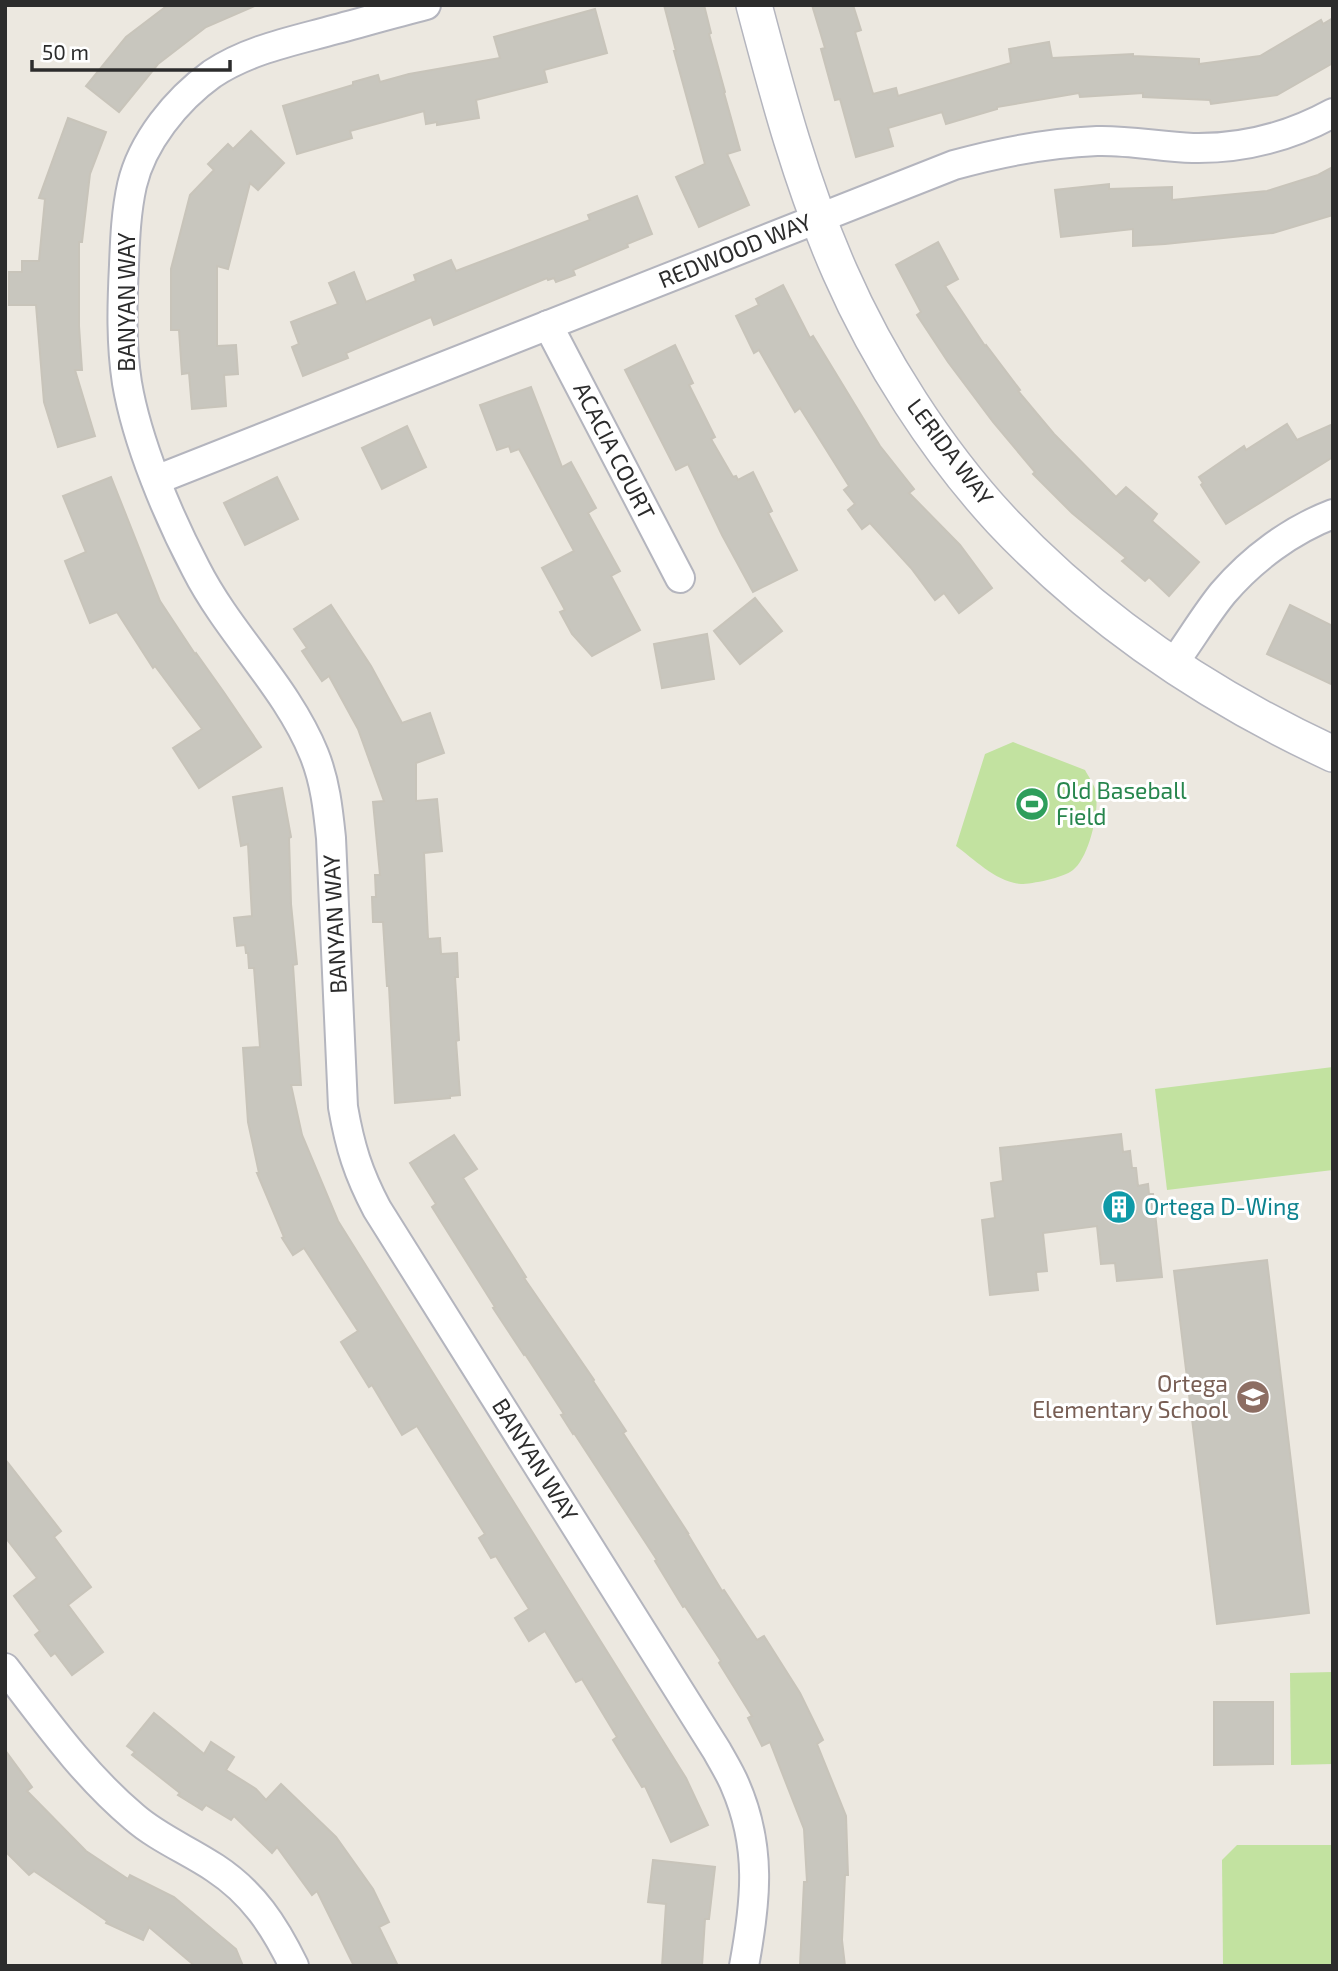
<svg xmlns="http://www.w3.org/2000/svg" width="1338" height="1971" font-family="'Exo 2',sans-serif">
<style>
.pitch{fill:#c2e2a0}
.building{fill:#c8c6be;stroke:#c8c4ba;stroke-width:2}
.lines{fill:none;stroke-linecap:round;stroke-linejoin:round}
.minor-casing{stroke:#b4b5be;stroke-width:32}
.tertiary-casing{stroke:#b4b5be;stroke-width:38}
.minor{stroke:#fff;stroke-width:28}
.tertiary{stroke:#fff;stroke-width:35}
.labels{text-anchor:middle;stroke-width:6;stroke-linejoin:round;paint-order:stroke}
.street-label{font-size:23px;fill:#2c2c2c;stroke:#fff}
.leisure-label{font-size:23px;fill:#27864d;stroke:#fff;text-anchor:start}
.culture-label{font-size:23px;fill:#0d838f;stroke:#fff;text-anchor:start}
.education-label{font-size:23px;fill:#785e54;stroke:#fff;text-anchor:end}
</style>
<rect width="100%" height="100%" fill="#ece8e0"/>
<g class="pitch">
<path d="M 1013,742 L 1085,770 C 1088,776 1093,782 1095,789 C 1101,808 1089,858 1073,870 C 1063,878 1032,884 1021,884 C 996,882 974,859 956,846 L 985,754 Z"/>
<polygon points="1333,1067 1333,1170 1167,1190 1155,1089"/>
<polygon points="1333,1672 1333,1764 1291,1765 1290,1673"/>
<polygon points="1237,1845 1333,1845 1333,1966 1223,1966 1222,1860"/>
</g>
<g class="building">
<polygon points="168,5 257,5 206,27 158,64 119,112 86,86 126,37"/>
<polygon points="664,5 704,5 711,33 709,34 725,92 724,93 740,150 727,154 749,205 699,227 676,177 705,164 674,51 676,51"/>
<polygon points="812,5 853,5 861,30 855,32 873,94 896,88 898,96 1011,63 1009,49 1049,42 1052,58 1133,54 1133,56 1199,59 1199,64 1260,56 1321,20 1323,24 1333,18 1333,63 1277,95 1211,104 1210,100 1143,97 1143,93 1080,97 1079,93 997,107 997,109 946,124 942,112 888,128 893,146 856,157 840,99 835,100 821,49 825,48"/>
<polygon points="595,9 607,53 544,70 547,82 476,100 479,118 437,125 437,122 426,124 424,111 350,131 352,138 297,154 283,106 353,85 353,82 378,75 380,82 409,74 500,58 494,37"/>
<polygon points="68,118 106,132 90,174 82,242 79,242 79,326 82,370 75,370 95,436 58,447 44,402 36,305 9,305 9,272 22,272 22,261 39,261 45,199 39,198"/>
<polygon points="251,131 284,163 258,190 250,183 228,269 217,266 217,346 236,345 238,374 224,375 226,406 192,409 189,373 182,374 179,330 171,330 171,269 190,195 214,170 208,164 228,144 233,149"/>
<polygon points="1333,167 1333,215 1273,233 1165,244 1133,246 1133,229 1061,237 1055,190 1109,184 1109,189 1172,187 1172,200 1267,191 1318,175"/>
<polygon points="637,196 652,234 627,244 628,247 573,270 575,275 556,282 554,278 548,280 547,278 434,325 431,317 346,353 348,358 303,376 292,347 299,344 291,322 338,304 329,283 354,272 366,302 416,281 414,275 451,260 456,271 590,220 588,215"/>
<polygon points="938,242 958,279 945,286 985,346 986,345 1020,390 1018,391 1054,434 1116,497 1126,487 1157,514 1152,521 1199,562 1169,596 1149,577 1145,581 1122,561 1126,558 1072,513 1033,474 1035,472 993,422 948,362 917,315 921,312 896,265"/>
<polygon points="783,285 810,338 813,336 880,446 914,489 909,493 960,545 992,588 959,613 944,593 935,600 911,568 870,523 862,529 848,510 855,504 844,490 849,486 800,408 795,412 759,350 754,353 736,316 759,305 756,299"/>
<polygon points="675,345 693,383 689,385 715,437 711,439 733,477 736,476 738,480 753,472 772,511 768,513 797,570 753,592 722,535 688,464 676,470 625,370"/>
<polygon points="531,387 562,467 571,462 596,508 588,513 620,571 611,576 640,630 592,656 572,634 560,612 565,610 542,568 574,551 519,449 511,452 509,446 497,450 480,405"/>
<polygon points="1287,424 1297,440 1333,424 1333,457 1226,524 1201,485 1203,483 1199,477 1244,446 1246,450"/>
<polygon points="407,426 426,467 382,489 362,448"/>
<polygon points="111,477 160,601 195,654 196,653 223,691 261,747 199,788 173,748 202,729 155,666 153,668 117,612 90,623 65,561 86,552 63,496"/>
<polygon points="277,477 298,519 245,545 224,503"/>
<polygon points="755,598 782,631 740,664 714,631"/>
<polygon points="331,605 371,666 402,723 430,713 444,753 416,763 416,801 437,799 442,851 424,853 428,939 440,938 441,954 457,953 458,977 455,977 459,1040 456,1041 460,1095 450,1096 450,1098 395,1103 389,986 387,986 383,922 373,922 372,897 376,897 375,875 380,875 373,802 384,801 358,729 329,676 322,681 302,651 307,648 294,629"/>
<polygon points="1290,605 1333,626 1333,685 1267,654"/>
<polygon points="707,634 714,679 662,688 654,644"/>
<polygon points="282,788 291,837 289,838 291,904 297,964 293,965 301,1085 291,1085 302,1135 338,1221 686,1778 708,1825 671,1842 645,1786 642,1787 613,1740 617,1737 582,1679 576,1682 545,1631 529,1641 515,1618 529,1609 496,1556 491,1558 479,1538 485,1534 417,1426 402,1435 372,1385 369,1387 341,1342 358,1331 304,1248 293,1255 282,1238 284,1237 257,1173 259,1173 248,1122 243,1048 260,1047 254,968 249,968 248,953 246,953 245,945 237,946 234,918 252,916 248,844 241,846 233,797"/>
<polygon points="1121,1134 1123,1152 1130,1151 1132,1168 1136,1168 1138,1186 1148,1184 1149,1194 1153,1194 1162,1277 1117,1281 1115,1263 1101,1264 1097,1226 1043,1233 1047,1271 1036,1272 1038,1290 990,1295 982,1220 995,1218 991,1183 1003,1181 1000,1148"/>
<polygon points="454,1135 477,1169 463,1178 526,1277 524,1278 594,1380 593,1381 626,1431 623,1433 688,1533 687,1533 722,1591 724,1590 757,1640 764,1636 800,1693 823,1740 817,1744 846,1816 848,1875 845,1875 842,1940 845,1966 800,1966 804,1882 807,1882 804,1829 770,1742 762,1746 748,1718 752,1716 719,1663 721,1661 685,1606 683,1607 655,1561 657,1560 574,1433 573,1434 561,1415 564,1414 525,1354 524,1355 493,1308 495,1307 432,1207 436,1204 410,1163"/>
<polygon points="1267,1260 1309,1613 1217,1624 1174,1271"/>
<polygon points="5,1459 61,1531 54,1537 91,1587 68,1605 103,1652 72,1675 55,1653 51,1656 35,1635 40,1631 14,1596 37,1578 5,1537"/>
<polygon points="1214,1702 1273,1702 1273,1764 1214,1765"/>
<polygon points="154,1713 204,1754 211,1742 234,1757 226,1770 256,1789 266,1800 281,1784 336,1837 373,1889 389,1922 379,1927 398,1966 354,1966 317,1891 312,1895 277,1847 272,1853 234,1816 231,1820 206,1805 202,1810 178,1795 180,1793 132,1755 135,1752 127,1746"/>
<polygon points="5,1750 32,1787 27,1791 86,1851 128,1879 130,1875 174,1897 236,1949 243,1966 195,1966 149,1927 143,1940 106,1923 107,1921 34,1871 29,1875 5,1851"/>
<polygon points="653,1860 715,1867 709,1919 705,1919 702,1966 662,1966 666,1904 648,1902"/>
</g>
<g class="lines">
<g class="minor-casing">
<g id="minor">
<path d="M 426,5 C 391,14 356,24 322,33 C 284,43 245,52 212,74 C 176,100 142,142 132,185 C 126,212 125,239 124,265 C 122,305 121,344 127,383 C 137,442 168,516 196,569 C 229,634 287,687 314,754 C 325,781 328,809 331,838 L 343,1107 C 350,1147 358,1173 377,1209 L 717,1751 C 723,1762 730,1773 735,1785 C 762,1847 756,1901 744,1966"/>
<polyline points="548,325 680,578"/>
<path d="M 156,480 L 954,165 C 1001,152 1047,143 1097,141 C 1129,140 1161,147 1193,148 C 1243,149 1289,137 1333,113"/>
<path d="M 1173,664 C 1190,641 1205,615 1223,593 C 1252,559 1291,530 1333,514"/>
<path d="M 5,1668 C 45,1720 83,1774 134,1817 C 158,1838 188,1850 215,1868 C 253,1893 274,1925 294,1966"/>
</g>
</g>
<g class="tertiary-casing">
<path id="tertiary" d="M 754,5 C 778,96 802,186 840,272 C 878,359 937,451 1001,520 C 1094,619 1210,697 1333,754"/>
</g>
<use href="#minor" class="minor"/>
<use href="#tertiary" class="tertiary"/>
</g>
<defs>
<g id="stadium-disc" transform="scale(1.75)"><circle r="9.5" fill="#2e9e5b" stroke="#fff"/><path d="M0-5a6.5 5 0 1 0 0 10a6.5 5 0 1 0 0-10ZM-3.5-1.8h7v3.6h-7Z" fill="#fff"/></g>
<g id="building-disc" transform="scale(1.75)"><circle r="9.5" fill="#0f9aa8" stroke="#fff"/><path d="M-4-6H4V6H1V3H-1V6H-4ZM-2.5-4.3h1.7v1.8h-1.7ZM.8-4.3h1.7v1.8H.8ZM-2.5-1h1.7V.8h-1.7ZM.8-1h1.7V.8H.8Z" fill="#fff"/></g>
<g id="school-disc" transform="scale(1.75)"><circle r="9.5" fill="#8d6e63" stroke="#fff"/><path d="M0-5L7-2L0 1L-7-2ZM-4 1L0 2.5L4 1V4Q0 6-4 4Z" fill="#fff"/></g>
</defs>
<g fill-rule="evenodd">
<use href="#stadium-disc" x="1032" y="804"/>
<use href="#building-disc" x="1119" y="1207"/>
<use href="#school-disc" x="1253" y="1397"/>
</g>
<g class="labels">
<g class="street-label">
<text transform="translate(735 251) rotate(-22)" y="8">REDWOOD WAY</text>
<text transform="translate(127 302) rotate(-90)" y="8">BANYAN WAY</text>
<text transform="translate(614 451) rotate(63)" y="8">ACACIA COURT</text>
<text transform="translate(950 452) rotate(53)" y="8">LERIDA WAY</text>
<text transform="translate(335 924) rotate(-93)" y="8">BANYAN WAY</text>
<text transform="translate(535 1460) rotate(58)" y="8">BANYAN WAY</text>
</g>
<g class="leisure-label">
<text x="1056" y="799">Old Baseball<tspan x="1056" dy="26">Field</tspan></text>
</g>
<g class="culture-label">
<text x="1144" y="1215">Ortega D-Wing</text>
</g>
<g class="education-label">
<text x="1228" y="1392">Ortega<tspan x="1228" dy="26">Elementary School</tspan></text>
</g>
</g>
<rect width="1338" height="1971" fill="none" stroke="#2c2c2c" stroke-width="14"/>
<path d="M32 60v10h198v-10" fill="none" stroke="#2c2c2c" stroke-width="3.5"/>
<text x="42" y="60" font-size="21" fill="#2c2c2c" stroke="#ffffff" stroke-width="5" paint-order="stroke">50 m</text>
</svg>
